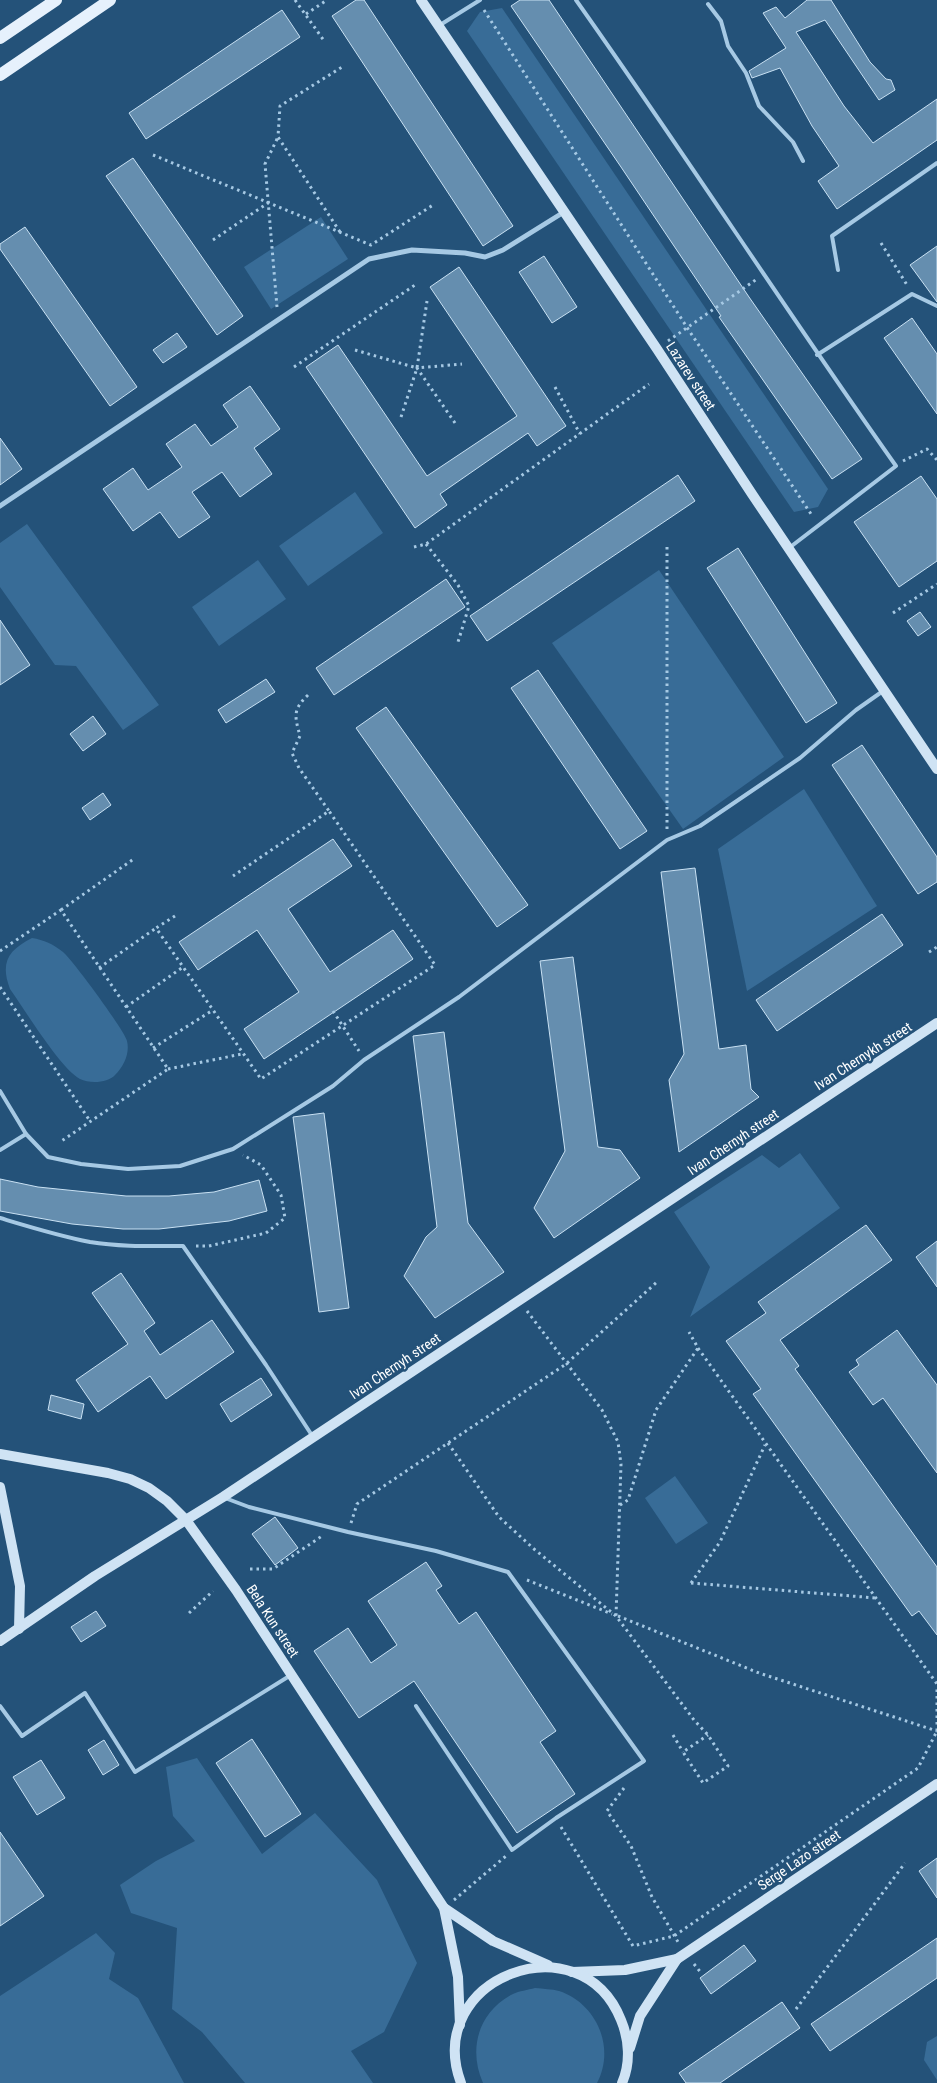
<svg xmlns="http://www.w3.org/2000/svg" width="937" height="2083" font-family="'Roboto Condensed',sans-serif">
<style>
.green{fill:#386c97}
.building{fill:#658eaf;stroke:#c9e1f3}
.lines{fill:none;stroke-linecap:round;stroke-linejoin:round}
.path{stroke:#a6c9e4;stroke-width:3;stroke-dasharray:2.5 4;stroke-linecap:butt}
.lane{stroke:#a6c9e4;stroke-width:4}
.street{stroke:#a6c9e4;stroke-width:5}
.secondary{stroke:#cfe3f4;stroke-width:10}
.primary{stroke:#e6f1fc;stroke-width:12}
.labels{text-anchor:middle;stroke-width:5;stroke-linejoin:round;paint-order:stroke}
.street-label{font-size:14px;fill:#fff;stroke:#245279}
</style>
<rect width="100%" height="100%" fill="#245279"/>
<g class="green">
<polygon points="502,8 828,489 818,507 794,512 467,31 480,12"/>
<polygon points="321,217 348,259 271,309 244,267"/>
<polygon points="355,492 383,533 308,586 279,546"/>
<polygon points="27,524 159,705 123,730 76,666 55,665 0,587 0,543"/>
<polygon points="258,560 286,599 219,646 192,607"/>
<polygon points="659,570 784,757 683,829 552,643"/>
<polygon points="804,789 877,906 747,991 718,849"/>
<path d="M 32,938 C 44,940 53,944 63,952 C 71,958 125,1031 127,1041 C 130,1053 124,1066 115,1075 C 108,1083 90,1084 80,1079 C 60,1068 25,1010 10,989 C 0,963 8,950 32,938 Z"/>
<polygon points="800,1153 840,1208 690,1317 710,1267 674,1212 762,1155 779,1168"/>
<polygon points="675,1476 708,1523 676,1544 645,1498"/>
<polygon points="197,1758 262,1854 315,1813 377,1880 417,1963 384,2032 351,2051 373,2083 245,2083 202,2032 172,2009 177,1928 131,1913 120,1885 156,1861 195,1841 173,1816 166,1767"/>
<polygon points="96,1933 115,1953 109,1979 138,1998 184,2083 0,2083 0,1996"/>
<path d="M 535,1988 C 543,1989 552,1989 559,1991 C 596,2003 616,2047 597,2083 L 483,2083 C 468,2049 478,2012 513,1994 C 519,1991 528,1990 535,1988 Z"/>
<polygon points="937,2036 937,2080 924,2060 927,2042"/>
</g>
<g class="building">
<polygon points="356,0 364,0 513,226 483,246 332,16"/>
<polygon points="520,0 549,0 749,297 862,459 832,479 719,317 721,316 621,167 511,6"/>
<polygon points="807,0 831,0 870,62 886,79 891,80 895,90 879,100 825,20 796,32 844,106 873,143 937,99 937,140 837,209 818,181 839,166 812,126 780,68 752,78 749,71 786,48 763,13 776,7 785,18"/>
<polygon points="282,10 300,37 146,139 129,113"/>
<polygon points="133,158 243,316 217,335 106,176"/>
<polygon points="25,227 137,387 110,406 0,249 0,244"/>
<polygon points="937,246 937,302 910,265"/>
<polygon points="544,256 577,307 552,323 519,272"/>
<polygon points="459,267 566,426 537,446 528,433 440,494 447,505 415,528 306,367 338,345 427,476 517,416 430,287"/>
<polygon points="912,318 937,354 937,414 884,338"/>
<polygon points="177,333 187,347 163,363 153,350"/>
<polygon points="250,386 280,429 254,448 272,474 240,497 222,472 192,492 210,517 179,538 160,512 133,531 103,489 133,468 148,490 182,467 166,444 195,424 211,446 238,427 223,405"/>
<polygon points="0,438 22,469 0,485"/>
<polygon points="678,475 695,501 487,641 470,616"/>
<polygon points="921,476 937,499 937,561 899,587 854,522"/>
<polygon points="738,548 837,703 806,723 707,568"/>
<polygon points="446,579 465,607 334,695 316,668"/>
<polygon points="920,612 931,627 918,636 907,621"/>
<polygon points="0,620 30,665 0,685"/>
<polygon points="538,670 647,831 620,849 511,688"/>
<polygon points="266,679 275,692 226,723 218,710"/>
<polygon points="386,707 528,905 497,927 356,728"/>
<polygon points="93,716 106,734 83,751 70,734"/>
<polygon points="862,745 937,857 937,882 918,894 832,765"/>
<polygon points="103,793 111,805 90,820 82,808"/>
<polygon points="333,839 352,866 288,909 330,972 393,930 413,959 264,1059 244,1029 299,992 257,930 198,970 179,942"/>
<polygon points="695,868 719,1049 746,1045 751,1089 759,1097 679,1152 669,1080 684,1054 661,872"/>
<polygon points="882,914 903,945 777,1031 756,1000"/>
<polygon points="573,957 598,1147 620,1150 640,1178 554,1238 534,1208 565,1151 540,961"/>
<polygon points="444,1032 468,1223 504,1272 435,1318 404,1276 426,1237 437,1227 413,1036"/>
<polygon points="324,1113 349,1308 319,1312 293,1117"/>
<polygon points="0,1179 38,1187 126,1196 169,1196 214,1192 259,1180 267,1211 229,1221 159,1229 123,1229 72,1224 0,1211"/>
<polygon points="866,1225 892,1260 780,1340 799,1366 795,1369 937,1567 937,1635 919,1611 912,1616 753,1394 761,1389 726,1341 766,1313 758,1302"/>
<polygon points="937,1241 937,1287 916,1257"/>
<polygon points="121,1273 155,1323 144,1331 160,1355 212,1320 234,1352 166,1399 150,1376 98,1412 76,1380 128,1344 92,1293"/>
<polygon points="897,1330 937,1385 937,1473 883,1398 873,1405 849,1372 859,1365 856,1360"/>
<polygon points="261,1378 272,1395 231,1422 220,1404"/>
<polygon points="51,1395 84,1404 81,1419 48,1410"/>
<polygon points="275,1517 298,1548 275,1565 252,1534"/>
<polygon points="426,1562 442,1586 436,1590 459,1624 476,1612 556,1731 540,1742 575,1794 517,1833 414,1681 359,1718 314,1651 348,1628 371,1663 397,1645 368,1601"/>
<polygon points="96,1611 106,1626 81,1642 71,1627"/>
<polygon points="252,1739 301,1814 265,1837 216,1763"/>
<polygon points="104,1740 119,1765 103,1775 88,1750"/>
<polygon points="41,1760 65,1798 37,1815 13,1777"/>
<polygon points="0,1832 44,1896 0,1926"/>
<polygon points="937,1858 937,1898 919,1871"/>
<polygon points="937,1938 937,1978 830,2051 811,2024"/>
<polygon points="744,1945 756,1961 711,1994 700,1978"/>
<polygon points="782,2002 800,2028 720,2083 686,2083 679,2073"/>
</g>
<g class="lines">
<g class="path">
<polyline points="295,0 325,42"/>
<polyline points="484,10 688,329 813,517"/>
<polyline points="306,14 327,0"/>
<polyline points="153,155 371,245 433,205"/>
<polyline points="340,232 278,137 280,106 342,67"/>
<polyline points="213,240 268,203"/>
<polyline points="881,243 907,285"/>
<polyline points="277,307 265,164 278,137"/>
<polyline points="668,341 757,279"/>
<polyline points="355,350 417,368"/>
<polyline points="294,367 415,285"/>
<polyline points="555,387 580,434"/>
<polyline points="401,417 417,368 427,301"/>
<polyline points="455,423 417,368 462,364"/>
<polyline points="903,461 927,449 937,460"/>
<polyline points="426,544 458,585 469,606 458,642"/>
<polyline points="414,547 426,544 649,384"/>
<polyline points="667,547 667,829"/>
<polyline points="893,613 937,584"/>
<path d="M 308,695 C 292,710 295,717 300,736 L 292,753 L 299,768 L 329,811"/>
<polyline points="61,910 135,858"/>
<polyline points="175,916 156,928 261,1079 435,965 329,811 233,876"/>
<polyline points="0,951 61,910 168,1069 60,1142"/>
<polyline points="929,952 937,947"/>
<polyline points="99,968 156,928"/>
<polyline points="0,987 90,1121"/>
<polyline points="126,1007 183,967"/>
<polyline points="333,1011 359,1051"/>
<polyline points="153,1048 213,1010"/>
<polyline points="168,1069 242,1054"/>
<polyline points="196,1246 209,1246 266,1233 285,1218 281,1195 261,1165 243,1155"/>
<polyline points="527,1311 602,1410 618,1442 621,1464 616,1616"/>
<polyline points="698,1348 937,1684"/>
<polyline points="448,1443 499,1517 534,1549 616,1616 694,1720 708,1735 728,1766 703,1783 683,1752 708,1735"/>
<polyline points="620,1505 628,1500 656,1410 698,1348 689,1332"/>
<polyline points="351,1523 357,1504 566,1364 657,1282"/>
<polyline points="250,1569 273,1569 322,1536"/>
<polyline points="527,1580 612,1614"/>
<polyline points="691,1583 876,1598"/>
<polyline points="691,1583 720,1542 765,1445"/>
<polyline points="189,1613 213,1591"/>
<polyline points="618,1616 759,1673 937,1731"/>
<polyline points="937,1731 937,1689"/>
<polyline points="673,1735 683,1752"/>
<polyline points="624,1788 607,1811 631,1846 652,1897 678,1942"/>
<polyline points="561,1827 633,1946 674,1936 918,1768 937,1731"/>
<polyline points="454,1900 506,1856"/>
<polyline points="694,1964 702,1974"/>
<polyline points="796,2009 905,1863"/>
</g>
<g class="lane">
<path d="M 576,0 C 685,154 787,312 896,466 L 789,548"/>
<polyline points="708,4 721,21 728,46 746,73 759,106 793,142 803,161"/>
<polyline points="440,25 480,0"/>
<polyline points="838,270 832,236 937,163"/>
<polyline points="817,355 912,294 937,306"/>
<polyline points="0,1091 26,1134 48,1157 81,1164 128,1169 180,1166 233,1149 333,1086 364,1060 459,997 667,840 700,826 800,758 856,710 883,691"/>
<polyline points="0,1150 26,1134"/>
<path d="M 0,1218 C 30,1227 59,1236 90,1242 C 120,1247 152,1246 183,1246 L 266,1365 L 313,1437"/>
<polyline points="225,1498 249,1507 348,1532 436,1551 508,1572 644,1761 556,1818 512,1850 416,1706"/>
<polyline points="0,1706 22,1736 85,1693 135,1772 291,1675"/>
</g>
<polyline class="street" points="0,506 369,259 412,250 465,253 485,257 503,250 564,212"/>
<g class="secondary">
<polyline points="421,0 657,349 752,494 937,769"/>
<polyline points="0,1454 108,1473 130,1479 149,1488 167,1501 186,1520 236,1590 444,1908 458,1977 460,2025"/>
<polyline points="0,1487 20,1586 19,1629"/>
<polyline points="0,1641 95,1576 223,1497 937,1023"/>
<polyline points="444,1908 493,1941 548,1965"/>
<polyline points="572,1972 625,1970 677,1959 937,1784"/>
<polyline points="630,2048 640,2016 677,1959"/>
<path d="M 461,2083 C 422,1978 580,1918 621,2020 C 629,2039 631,2063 622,2083"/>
</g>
<g class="primary">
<polyline points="0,38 56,0"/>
<polyline points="0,75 110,0"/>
</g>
</g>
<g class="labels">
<g class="street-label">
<text transform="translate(691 376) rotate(57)" y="5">Lazarev street</text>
<text transform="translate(863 1056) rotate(-33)" y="5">Ivan Chernykh street</text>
<text transform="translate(733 1142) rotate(-34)" y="5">Ivan Chernyh street</text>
<text transform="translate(395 1366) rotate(-34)" y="5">Ivan Chernyh street</text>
<text transform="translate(273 1621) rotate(57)" y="5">Bela Kun street</text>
<text transform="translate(799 1860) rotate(-34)" y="5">Serge Lazo street</text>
</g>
</g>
</svg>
